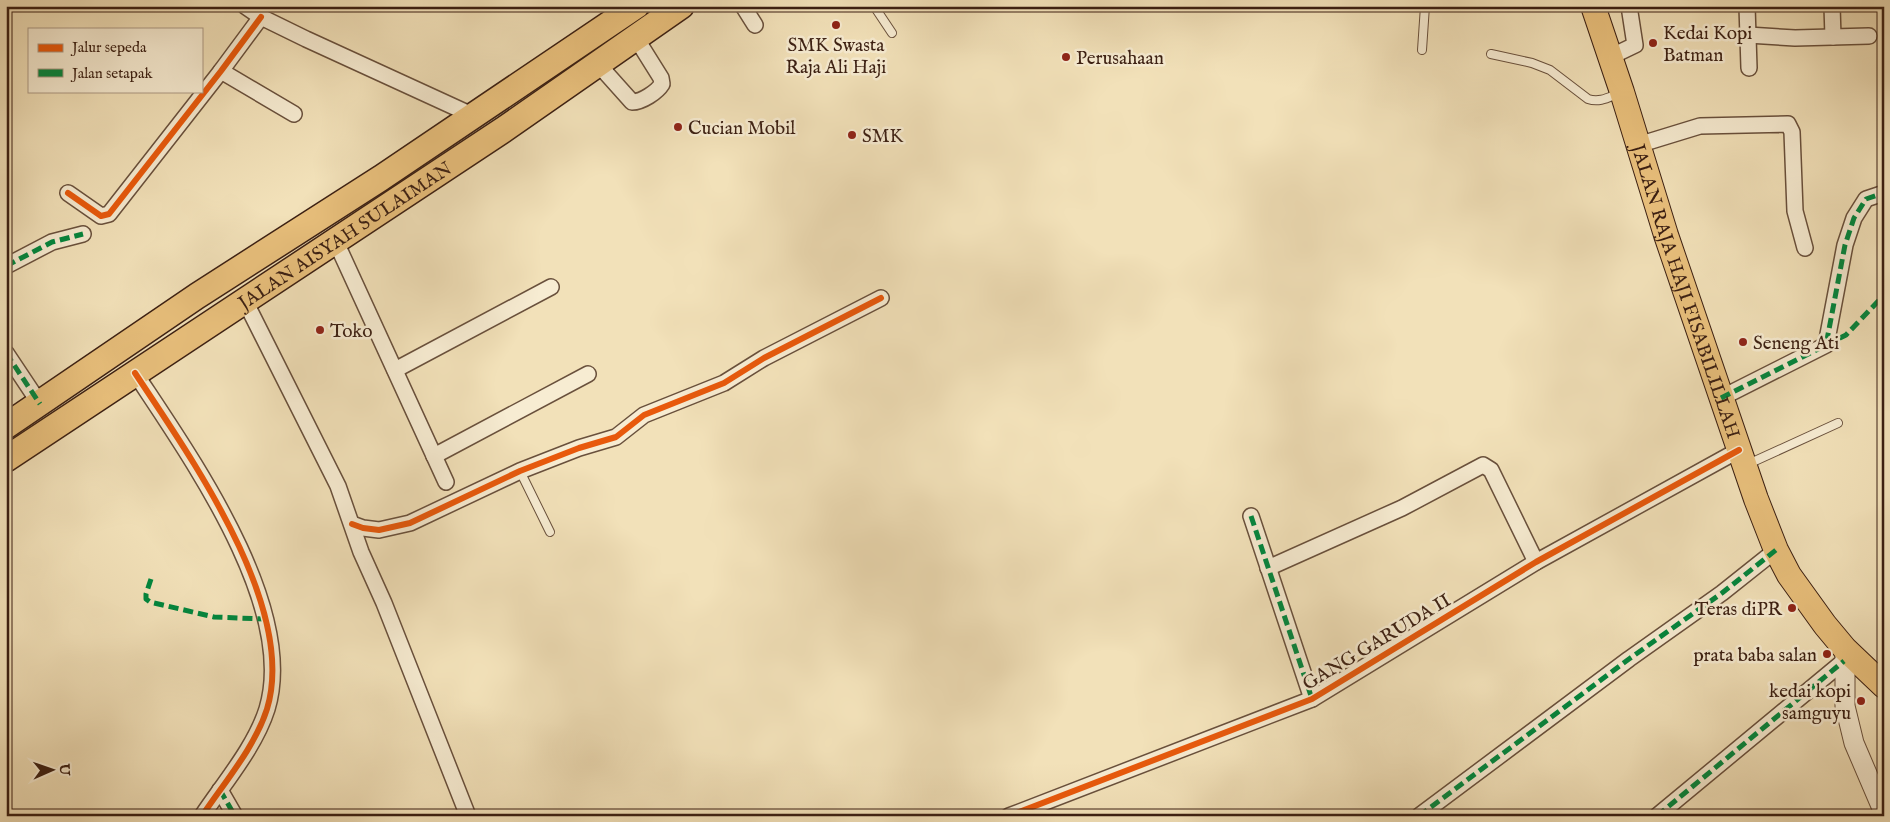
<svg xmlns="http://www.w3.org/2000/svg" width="1890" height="822" font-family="'IM FELL English',serif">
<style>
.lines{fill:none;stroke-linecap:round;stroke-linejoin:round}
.service-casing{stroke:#69503c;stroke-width:10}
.minor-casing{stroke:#69503c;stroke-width:18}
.tertiary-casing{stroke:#69503c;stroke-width:21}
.primary-casing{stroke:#3b1f12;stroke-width:26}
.trunk-casing{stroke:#3b1f12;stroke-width:28}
.service{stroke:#f7ecd2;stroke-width:8}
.minor{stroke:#f7ecd2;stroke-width:15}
.tertiary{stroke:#f7ecd2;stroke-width:19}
.primary{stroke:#e9c07c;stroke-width:24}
.trunk{stroke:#e9c07c;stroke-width:25}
.quiet{stroke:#00873e;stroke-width:5;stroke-dasharray:10 5;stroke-linecap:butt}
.cycleway-casing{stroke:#f7ecd2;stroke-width:9}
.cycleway{stroke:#e8590c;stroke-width:6}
.poi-dot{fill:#8f2418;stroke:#f7ecd2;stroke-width:2}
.labels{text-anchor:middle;stroke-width:5;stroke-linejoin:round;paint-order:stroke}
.poi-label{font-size:19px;fill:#3b1f12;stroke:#f7ecd2;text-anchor:start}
.street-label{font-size:19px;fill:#3b1f12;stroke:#f7ecd2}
</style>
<rect width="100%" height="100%" fill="#f2e1b9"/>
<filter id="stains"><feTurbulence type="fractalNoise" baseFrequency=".004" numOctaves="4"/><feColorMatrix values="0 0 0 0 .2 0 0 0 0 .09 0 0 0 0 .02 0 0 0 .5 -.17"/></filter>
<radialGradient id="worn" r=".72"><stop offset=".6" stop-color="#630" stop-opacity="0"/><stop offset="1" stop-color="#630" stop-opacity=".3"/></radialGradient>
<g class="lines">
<g class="service-casing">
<g id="service">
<polyline points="874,6 892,33"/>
<polyline points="1422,50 1425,6"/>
<path d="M 1491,54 L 1532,63 L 1550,70 L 1588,99 C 1600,103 1609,97 1620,93"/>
<polyline points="1746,465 1838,423"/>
<polyline points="520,471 550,532"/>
</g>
</g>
<g class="minor-casing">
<g id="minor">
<polyline points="245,6 261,17 306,39 474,116"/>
<polyline points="743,6 755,25"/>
<polyline points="1747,6 1749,68"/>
<polyline points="1832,6 1833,37"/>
<polyline points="1748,35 1795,38 1869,36"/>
<polyline points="1610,57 1635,45 1629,6"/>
<path d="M 598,64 L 632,102 C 642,102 657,92 662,84 L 661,78 L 636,38"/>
<polyline points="221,71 294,114"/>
<polyline points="1638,145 1700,126 1788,124 1792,132 1795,211 1805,248"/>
<polyline points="68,193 101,216 109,214 221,71 261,17"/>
<polyline points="336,242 446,482"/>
<polyline points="6,266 52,242 83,234"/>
<polyline points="245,301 338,486 361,552 384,603 468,816"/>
<polyline points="6,353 40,404"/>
<polyline points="395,370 551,287"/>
<path d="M 135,373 C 189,455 298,607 267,709 C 255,747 224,783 202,816"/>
<polyline points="1721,398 1826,345 1845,245 1854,218 1866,199 1884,193"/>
<polyline points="434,456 588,374"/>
<polyline points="1251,516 1312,699"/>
<polyline points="352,524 363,528 379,530 410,523 520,471 579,448 616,437 644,415 724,383 764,358 881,298"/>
<polyline points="1268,568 1402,508 1483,465 1491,470 1536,562"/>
<polyline points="220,790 235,816"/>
<polyline points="1009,816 1312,699 1536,562 1739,450"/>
<polyline points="1419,816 1629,659 1722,593 1776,550"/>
<polyline points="1657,816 1844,661"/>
</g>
</g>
<g class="tertiary-casing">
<polyline id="tertiary" points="1845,649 1845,706 1854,743 1884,813"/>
</g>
<g class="primary-casing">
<g id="primary">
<path id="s1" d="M 1593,6 L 1622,92 L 1666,235 L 1756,499 L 1776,550 L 1789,575 L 1825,625 L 1845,649 L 1884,686"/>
</g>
</g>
<g class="trunk-casing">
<g id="trunk">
<polyline points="6,426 197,296 381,178 636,6"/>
<path id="s2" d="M 6,459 L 503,130 L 681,6"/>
</g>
</g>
<use href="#service" class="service"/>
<use href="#minor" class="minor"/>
<use href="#tertiary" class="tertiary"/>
<use href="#primary" class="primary"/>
<use href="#trunk" class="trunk"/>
<g class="quiet">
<polyline points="6,266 52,242 83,234"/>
<polyline points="1826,345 1846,335 1884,295"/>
<polyline points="6,353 40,404"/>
<polyline points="1721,398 1826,345 1845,245 1854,218 1866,199 1884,193"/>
<polyline points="1251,516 1312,699"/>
<polyline points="151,579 146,594 146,599 150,602 214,617 264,619"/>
<polyline points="220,790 235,816"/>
<polyline points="1419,816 1629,659 1722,593 1776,550"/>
<polyline points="1657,816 1844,661"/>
</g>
<g class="cycleway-casing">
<g id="cycleway">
<polyline points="68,193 101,216 109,214 221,71 261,17"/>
<path d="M 135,373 C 189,455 298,607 267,709 C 255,747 224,783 202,816"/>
<polyline points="352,524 363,528 379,530 410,523 520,471 579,448 616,437 644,415 724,383 764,358 881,298"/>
<polyline points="1009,816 1312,699 1536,562 1739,450"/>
</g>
</g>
<use href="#cycleway" class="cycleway"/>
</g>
<g class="poi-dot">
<circle cx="836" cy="25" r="5"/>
<circle cx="1653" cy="43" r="5"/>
<circle cx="1066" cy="57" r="5"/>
<circle cx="678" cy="127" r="5"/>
<circle cx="852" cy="135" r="5"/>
<circle cx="320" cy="330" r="5"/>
<circle cx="1743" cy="342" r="5"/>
<circle cx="1792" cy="608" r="5"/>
<circle cx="1827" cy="654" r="5"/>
<circle cx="1861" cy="701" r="5"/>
</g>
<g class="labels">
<g class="poi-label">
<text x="1663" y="39">Kedai Kopi<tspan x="1663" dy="22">Batman</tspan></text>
<text x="836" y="51" text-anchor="middle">SMK Swasta<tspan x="836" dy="22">Raja Ali Haji</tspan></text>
<text x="1076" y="64">Perusahaan</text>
<text x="688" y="134">Cucian Mobil</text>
<text x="862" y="142">SMK</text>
<text x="330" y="337">Toko</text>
<text x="1753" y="349">Seneng Ati</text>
<text x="1782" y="615" text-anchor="end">Teras diPR</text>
<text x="1817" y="661" text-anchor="end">prata baba salan</text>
<text x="1851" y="697" text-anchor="end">kedai kopi<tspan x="1851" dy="22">samguyu</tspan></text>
</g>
<g class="street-label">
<text dy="7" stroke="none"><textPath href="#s2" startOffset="406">JALAN AISYAH SULAIMAN</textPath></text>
<text dy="7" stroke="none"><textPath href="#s1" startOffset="300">JALAN RAJA HAJI FISABILILLAH</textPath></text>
<text transform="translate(1376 641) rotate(-31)" y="7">GANG GARUDA II</text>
</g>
</g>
<rect width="1890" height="822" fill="none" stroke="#f2e1b9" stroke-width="25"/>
<rect x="8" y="8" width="1875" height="807" fill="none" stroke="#3b1f12" stroke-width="2.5"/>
<rect x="12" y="12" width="1865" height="797" fill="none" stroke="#3b1f12"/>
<rect x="28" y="28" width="175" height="65" fill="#f7ecd2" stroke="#ac9a85"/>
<rect x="38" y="44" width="25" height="8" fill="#e8590c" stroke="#ac9a85"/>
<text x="72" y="52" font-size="15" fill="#3b1f12">Jalur sepeda</text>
<rect x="38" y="69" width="25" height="8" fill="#00873e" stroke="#ac9a85"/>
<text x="72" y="78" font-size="15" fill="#3b1f12">Jalan setapak</text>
<g transform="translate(52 770) rotate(88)" stroke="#f7ecd2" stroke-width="4" paint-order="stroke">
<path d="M0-4L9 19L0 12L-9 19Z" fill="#3b1f12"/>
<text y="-8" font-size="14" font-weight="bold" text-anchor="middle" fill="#3b1f12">U</text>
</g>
<rect width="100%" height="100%" filter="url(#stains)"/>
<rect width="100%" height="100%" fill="url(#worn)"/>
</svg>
